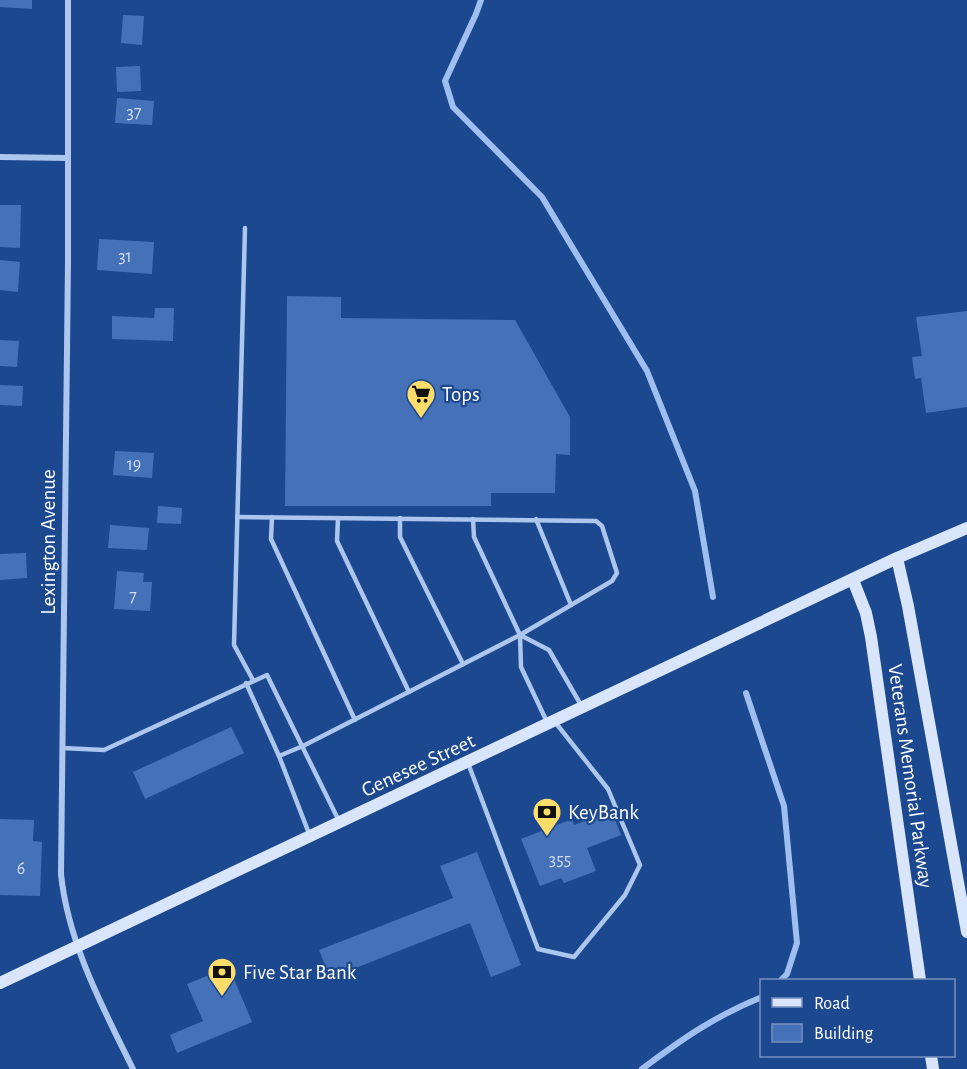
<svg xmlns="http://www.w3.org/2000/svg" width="967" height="1069" font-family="'Alegreya Sans',sans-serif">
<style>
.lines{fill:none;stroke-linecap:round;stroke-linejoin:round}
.stream{stroke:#9fbff0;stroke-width:6}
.building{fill:#4571b8}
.service{stroke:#acc6ee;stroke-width:4.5}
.minor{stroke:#acc6ee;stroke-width:6}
.secondary{stroke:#d9e5fa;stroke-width:12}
.labels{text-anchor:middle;stroke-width:4.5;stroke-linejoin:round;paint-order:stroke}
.number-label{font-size:18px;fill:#d0dced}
.poi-label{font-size:21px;fill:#fff;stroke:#1c4890;text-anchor:start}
.street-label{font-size:21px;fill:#fff;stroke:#1c4890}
</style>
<rect width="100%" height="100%" fill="#1c4890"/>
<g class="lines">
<g class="stream">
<polyline points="481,0 476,14 445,81 453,107 542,197 647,371 695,491 713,597"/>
<polyline points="746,693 784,806 797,943 787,974 781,980"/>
<path d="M 642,1069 C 682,1039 715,1016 762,997"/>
</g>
</g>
<g class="building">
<polygon points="0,0 32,0 32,9 0,7"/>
<polygon points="123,15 144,16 142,45 121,43"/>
<polygon points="140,66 141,91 117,92 116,67"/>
<polygon points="117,98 154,101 152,125 115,123"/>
<polygon points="0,205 21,205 20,248 0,247"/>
<polygon points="99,239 154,242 152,274 97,270"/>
<polygon points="0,260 20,262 18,292 0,290"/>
<polygon points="287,296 341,297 341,318 515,320 570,417 570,455 556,454 555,493 491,493 491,506 285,506"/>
<polygon points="155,308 174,308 173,341 112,339 112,316 154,318"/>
<polygon points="967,311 967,407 926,413 921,378 915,379 912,357 922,356 916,317"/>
<polygon points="0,340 19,341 17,367 0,366"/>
<polygon points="0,385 23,386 22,406 0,405"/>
<polygon points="115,451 154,453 152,478 113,475"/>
<polygon points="158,506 182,508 181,524 157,523"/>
<polygon points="110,525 149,528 147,550 108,548"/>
<polygon points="26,553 27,578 0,580 0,554"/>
<polygon points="117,571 144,573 143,582 152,582 150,611 114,609"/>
<polygon points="231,727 244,753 145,799 133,772"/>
<polygon points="612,811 621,835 587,848 596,871 564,883 561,878 540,886 521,839 572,819 574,825"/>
<polygon points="0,819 34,820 33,841 42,842 40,896 0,895"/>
<polygon points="477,852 521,965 491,977 470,923 330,978 319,950 453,898 440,866"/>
<polygon points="229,967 252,1022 177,1053 170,1035 203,1021 187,984"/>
</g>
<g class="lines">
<g class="service">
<polyline points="245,228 234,645 253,680"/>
<polyline points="237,517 596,521 602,526 617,573 612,581 520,635 303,746 279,756"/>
<polyline points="272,517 271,539 355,720"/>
<polyline points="338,518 337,541 409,692"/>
<polyline points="400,518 400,537 463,664"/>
<polyline points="473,519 474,537 520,635 521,667 547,722"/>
<polyline points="536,519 571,605"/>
<polyline points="520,635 549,650 581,705"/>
<polyline points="246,683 279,756 310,836"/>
<polyline points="62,748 104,750 267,675 339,821"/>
<polyline points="468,763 538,949 574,957 625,895 640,865 608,789 555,722"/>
</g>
<g class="minor">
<path d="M 68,0 L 68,262 L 61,874 C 68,943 103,1008 133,1069"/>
<polyline points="0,157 67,158"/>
</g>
<g class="secondary">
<polyline points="897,558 908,606 967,932"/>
<polyline points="853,580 866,613 871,637 920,980"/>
<polyline points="0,983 897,558 967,528"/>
<polyline points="931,1056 933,1069"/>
</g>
</g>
<defs>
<g id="supermarket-pin" transform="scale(1.5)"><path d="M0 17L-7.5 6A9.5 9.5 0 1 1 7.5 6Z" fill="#fedc6a" stroke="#1c4890"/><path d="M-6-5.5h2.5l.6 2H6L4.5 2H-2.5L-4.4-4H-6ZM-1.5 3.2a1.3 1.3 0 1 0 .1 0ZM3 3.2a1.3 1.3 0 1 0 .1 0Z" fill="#111"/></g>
<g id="bank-pin" transform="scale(1.5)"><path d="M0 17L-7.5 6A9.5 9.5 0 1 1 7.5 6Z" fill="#fedc6a" stroke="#1c4890"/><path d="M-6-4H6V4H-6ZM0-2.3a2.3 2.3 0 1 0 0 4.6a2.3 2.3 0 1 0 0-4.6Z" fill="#111"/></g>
</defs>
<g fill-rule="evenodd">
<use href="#supermarket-pin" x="421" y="394"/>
<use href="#bank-pin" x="547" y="812"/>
<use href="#bank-pin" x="222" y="972"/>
</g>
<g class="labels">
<g class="number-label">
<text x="134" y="118">37</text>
<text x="125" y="262">31</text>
<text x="134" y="470">19</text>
<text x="133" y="602">7</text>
<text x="560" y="865">355</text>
<text x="21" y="874">6</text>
</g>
<g class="poi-label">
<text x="442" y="401">Tops</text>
<text x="568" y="819">KeyBank</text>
<text x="243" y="979">Five Star Bank</text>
</g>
<g class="street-label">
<text transform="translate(48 542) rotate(-90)" y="7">Lexington Avenue</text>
<text transform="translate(418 765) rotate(-25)" y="7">Genesee Street</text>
<text transform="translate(911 776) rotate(82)" y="7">Veterans Memorial Parkway</text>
</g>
</g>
<rect x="760" y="979" width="195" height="78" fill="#1c4890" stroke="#7791bc" stroke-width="1.5"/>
<rect x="772" y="998" width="30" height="9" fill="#d9e5fa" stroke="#7791bc" stroke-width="1.5"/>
<text x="814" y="1009" font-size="18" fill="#ffffff">Road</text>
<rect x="772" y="1024" width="30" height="18" fill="#4571b8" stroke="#7791bc" stroke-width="1.5"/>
<text x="814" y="1039" font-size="18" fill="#ffffff">Building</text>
</svg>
